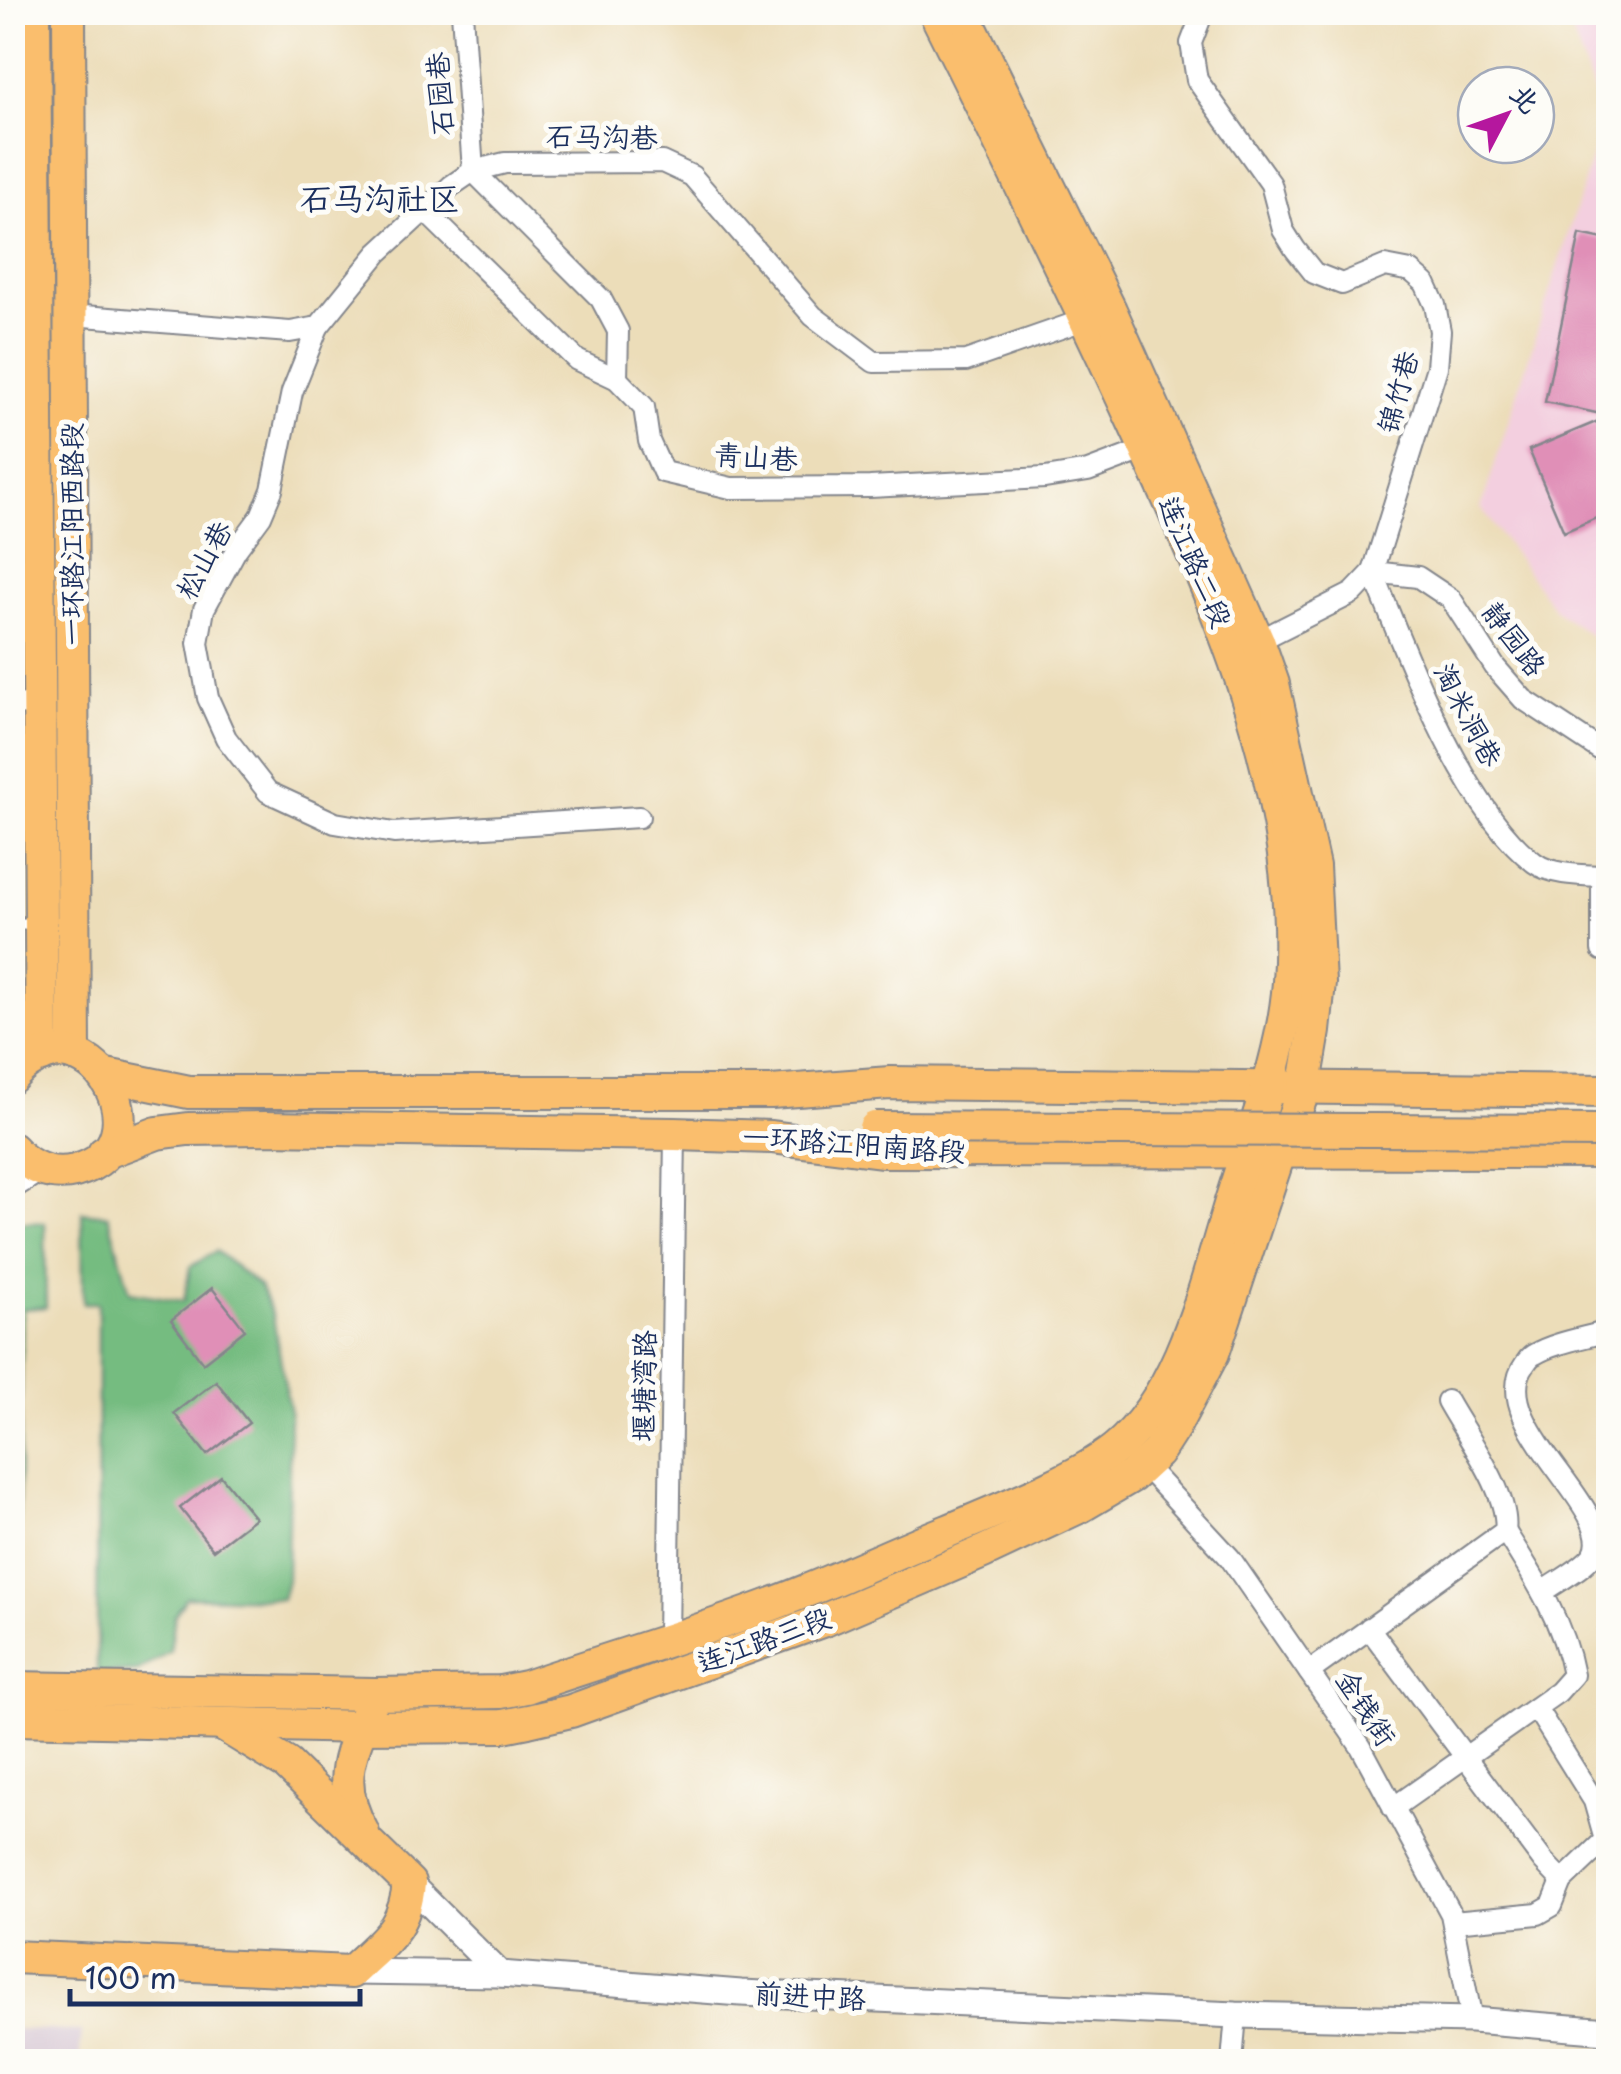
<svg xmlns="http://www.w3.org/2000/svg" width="1621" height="2074" font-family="'Playpen Sans','LXGW WenKai TC',sans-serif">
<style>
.built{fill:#f3cfdf}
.industrial{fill:#cfbdce}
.forest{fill:#75bc80;stroke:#48766f;stroke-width:2.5}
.building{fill:#e08fb7}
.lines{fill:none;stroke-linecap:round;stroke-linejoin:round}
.service-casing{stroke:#84868c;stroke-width:14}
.minor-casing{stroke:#84868c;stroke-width:24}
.tertiary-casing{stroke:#84868c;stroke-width:29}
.primary-casing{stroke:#84868c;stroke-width:36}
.trunk-casing{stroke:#84868c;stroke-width:36}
.service{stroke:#fff;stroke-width:10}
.minor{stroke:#fff;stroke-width:20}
.tertiary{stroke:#fff;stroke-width:25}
.primary{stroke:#fabe6d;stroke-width:32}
.trunk{stroke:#fabe6d;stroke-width:32}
.primary-bridge-casing{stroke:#84868c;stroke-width:36;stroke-linecap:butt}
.primary-bridge{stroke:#fabe6d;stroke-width:32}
.labels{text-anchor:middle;stroke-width:10;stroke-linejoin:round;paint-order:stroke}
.street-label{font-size:28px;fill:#1b2f5e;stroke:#fdfcf7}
.quarter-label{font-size:32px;fill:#1b2f5e;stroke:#fdfcf7}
</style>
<rect width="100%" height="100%" fill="#fdfcf7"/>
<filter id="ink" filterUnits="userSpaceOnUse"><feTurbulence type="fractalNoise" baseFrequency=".01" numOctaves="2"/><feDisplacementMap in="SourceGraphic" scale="20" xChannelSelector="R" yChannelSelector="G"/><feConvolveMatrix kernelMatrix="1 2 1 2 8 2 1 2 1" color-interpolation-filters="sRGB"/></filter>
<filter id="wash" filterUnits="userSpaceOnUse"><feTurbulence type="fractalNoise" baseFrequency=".0048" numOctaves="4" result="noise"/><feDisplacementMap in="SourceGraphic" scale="40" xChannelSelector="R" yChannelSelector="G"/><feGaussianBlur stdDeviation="2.25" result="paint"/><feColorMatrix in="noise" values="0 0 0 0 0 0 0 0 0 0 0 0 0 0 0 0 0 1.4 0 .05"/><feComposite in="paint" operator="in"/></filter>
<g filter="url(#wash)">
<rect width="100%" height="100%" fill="#ecddb9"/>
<polygon class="built" points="1565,13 1608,13 1608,648 1555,610 1481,508 1604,119"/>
<polygon class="industrial" points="13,2029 82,2031 79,2061 13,2061"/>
<g class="forest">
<polygon points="82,1212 108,1215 130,1292 184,1301 190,1267 216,1251 260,1287 273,1317 290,1413 287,1580 282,1599 186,1597 175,1615 170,1651 138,1671 97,1674 98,1303 83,1303"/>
<polygon points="13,1222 45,1223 46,1307 23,1309 15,1674 13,1674"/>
</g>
<g id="blocks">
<g class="building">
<polygon points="1580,234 1608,240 1608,380 1601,414 1545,402"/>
<polygon points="1608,417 1608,513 1564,532 1529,450"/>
<polygon points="212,1288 245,1330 203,1363 171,1320"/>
<polygon points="216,1381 249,1423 207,1455 174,1413"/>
<polygon points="221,1476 255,1518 213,1550 180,1508"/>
</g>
</g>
</g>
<g filter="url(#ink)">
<use href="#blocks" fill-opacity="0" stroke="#84868c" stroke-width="2.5"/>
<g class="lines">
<g class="service-casing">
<polyline id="service" points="12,924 39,923"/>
</g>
<g class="minor-casing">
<g id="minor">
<polyline points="462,12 473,171 601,299 618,331 617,379"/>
<polyline points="1203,12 1191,43 1197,80 1271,184 1283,230 1295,249 1314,273 1342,284 1385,266 1411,271 1425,283 1435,305 1440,331 1437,367 1373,572 1418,577 1451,599 1495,667 1523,699 1608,755"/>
<polyline points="424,210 577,360 617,379 644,407 649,441 663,472 731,488 870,487 1045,478 1088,471 1146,449"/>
<polyline points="71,315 290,332 318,327 378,253 451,186 473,171 505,163 662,162 692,176 813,316 874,362 966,361 1095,316"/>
<polyline points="318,327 292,392 272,490 261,516 236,550 204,609 198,643 208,698 226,738 268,792 335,823 394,833 639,817"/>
<path d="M 1258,641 L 1353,593 L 1373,572 C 1405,653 1465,812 1535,863 C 1551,875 1582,875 1602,876 L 1602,950"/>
<polyline points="12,704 38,705"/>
<polyline points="1144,1465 1230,1558 1361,1747 1451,1914 1472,2020"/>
<path d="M 1543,1592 C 1558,1581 1582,1569 1593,1555 C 1621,1512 1483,1421 1525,1364 C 1528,1360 1530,1356 1535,1354 C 1556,1342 1585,1338 1608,1331"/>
<polyline points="1369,1628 1543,1861 1562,1881"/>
<polyline points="668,1639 675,1134"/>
<path d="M 1309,1672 L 1505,1531 C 1511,1495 1465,1434 1447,1401"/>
<path d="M 1393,1808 L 1558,1692 L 1573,1675 C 1563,1621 1534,1577 1505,1531"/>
<polyline points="1453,1922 1538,1914 1552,1906 1562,1881 1605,1840 1594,1801 1536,1708"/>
<polyline points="1232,2062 1236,2015"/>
</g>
</g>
<g class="tertiary-casing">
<g id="tertiary">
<polyline points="12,1186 39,1169"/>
<polyline points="409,1883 500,1974"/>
<polyline points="351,1972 500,1974 741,1993 1236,2015 1472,2020 1608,2031"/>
</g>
</g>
<g class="primary-casing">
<g id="primary">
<polyline points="34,12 42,1056"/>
<polyline points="69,12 74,1055"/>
<polyline points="106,1075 189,1092 771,1092 890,1083 1608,1091"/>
<path d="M 12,1077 C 86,994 173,1145 75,1171 C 50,1177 28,1167 12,1149"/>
<polyline points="104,1153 157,1133 188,1129 265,1128 675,1134 771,1137 881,1151 1608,1152"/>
</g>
</g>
<g class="trunk-casing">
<g id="trunk">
<path d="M 12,1688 L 375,1694 L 501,1692 L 526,1687 C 619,1655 715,1628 806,1591 C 854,1572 900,1550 948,1531 C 995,1511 1076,1480 1115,1449 C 1179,1397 1204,1291 1227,1215 C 1249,1139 1283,1062 1289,982 C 1303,779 1205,577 1122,397 C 1062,268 999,140 935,12"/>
<polyline points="12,1719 361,1727 503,1726 528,1721 571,1711 827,1619 983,1552 1081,1506 1132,1476 1157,1453 1175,1425 1213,1353 1280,1151 1304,1090 1314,1031 1319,983 1313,866 1273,684 1258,641 1110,310 963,12"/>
<path d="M 363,1833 C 335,1784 349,1756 369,1709"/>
<path d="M 12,1957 L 351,1972 C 383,1941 405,1930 409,1883 L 287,1764 L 223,1725"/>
</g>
</g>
<use href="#service" class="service"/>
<use href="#minor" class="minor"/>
<use href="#tertiary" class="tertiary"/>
<use href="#primary" class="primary"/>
<use href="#trunk" class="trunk"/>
<g class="primary-bridge-casing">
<polyline id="primary-bridge" points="875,1128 1608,1131"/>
</g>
<use href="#primary-bridge" class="primary-bridge"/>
</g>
</g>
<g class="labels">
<g class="street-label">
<text transform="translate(440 94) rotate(-94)" y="10">石园巷</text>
<text transform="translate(602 137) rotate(1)" y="10">石马沟巷</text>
<text transform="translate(1398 392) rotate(-75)" y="10">锦竹巷</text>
<text transform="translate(756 457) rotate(4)" y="10">青山巷</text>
<text transform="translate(72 534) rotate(-90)" y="10">一环路江阳西路段</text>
<text transform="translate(204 560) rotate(-61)" y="10">松山巷</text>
<text transform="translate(1195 562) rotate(66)" y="10">连江路二段</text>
<text transform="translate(1514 639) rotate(53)" y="10">静园路</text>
<text transform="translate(1468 715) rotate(62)" y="10">淘米洞巷</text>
<text transform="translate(854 1144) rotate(4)" y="10">一环路江阳南路段</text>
<text transform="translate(644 1386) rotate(-89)" y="10">堰塘湾路</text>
<text transform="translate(764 1640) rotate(-20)" y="10">连江路三段</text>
<text transform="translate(1366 1708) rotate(57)" y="10">金钱街</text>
<text transform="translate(810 1996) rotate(3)" y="10">前进中路</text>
</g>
<g class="quarter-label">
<text x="380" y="210">石马沟社区</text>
</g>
</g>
<rect width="1621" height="2074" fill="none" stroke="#fdfcf7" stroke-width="50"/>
<g transform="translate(1506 115) rotate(49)"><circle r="48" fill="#fdfcf7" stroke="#a3aaba" stroke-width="2.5"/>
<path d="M0-8L18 38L0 25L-18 38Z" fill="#b5179e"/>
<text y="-15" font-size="28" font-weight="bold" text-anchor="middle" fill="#1b2f5e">北</text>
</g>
<path d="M70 1989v15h290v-15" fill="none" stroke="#1b2f5e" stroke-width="5"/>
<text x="85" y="1989" font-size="30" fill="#1b2f5e" stroke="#fdfcf7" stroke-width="8" paint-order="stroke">100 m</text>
</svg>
